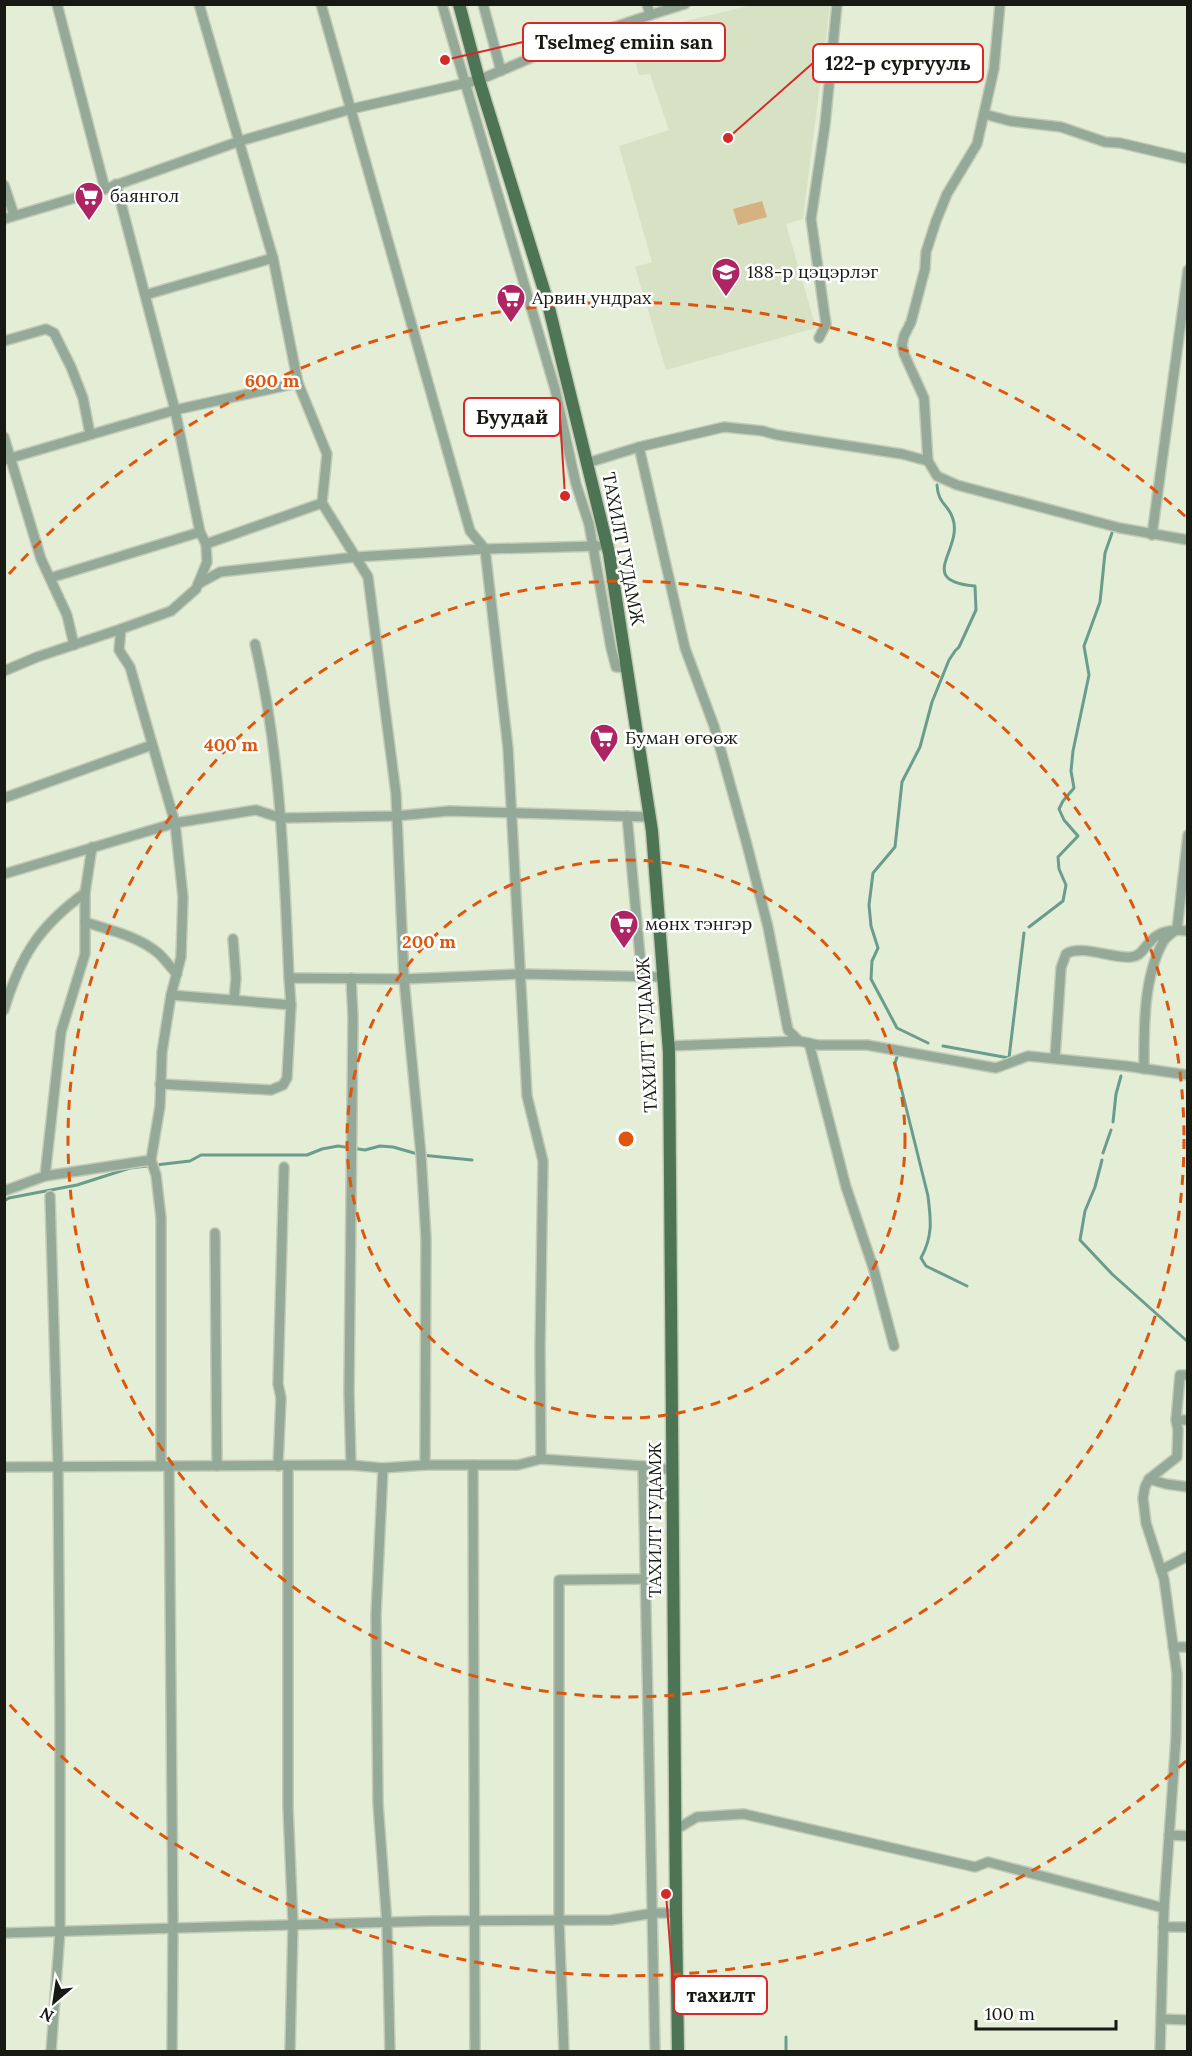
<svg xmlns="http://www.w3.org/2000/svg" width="1192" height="2056" font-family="Lora,serif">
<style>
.built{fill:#d7e2c4}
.pitch{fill:#d6b282}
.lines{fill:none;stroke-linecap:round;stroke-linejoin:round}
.stream{stroke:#6a9d8c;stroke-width:3}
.minor-casing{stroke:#c3cbb7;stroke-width:12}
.major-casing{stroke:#c3cbb7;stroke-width:15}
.minor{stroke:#94a997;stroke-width:9}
.major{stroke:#4d7454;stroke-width:12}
.ring{fill:none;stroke:#de560c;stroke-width:3;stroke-dasharray:10 8}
.labels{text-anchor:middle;stroke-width:5;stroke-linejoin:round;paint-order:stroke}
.poi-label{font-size:18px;fill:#171a12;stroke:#fff;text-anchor:start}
.street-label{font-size:18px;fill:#171a12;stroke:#fff}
.centre{fill:#de560c;stroke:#fff;stroke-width:3}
.ring-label{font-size:18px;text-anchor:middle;font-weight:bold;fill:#de560c;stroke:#fff;stroke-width:5;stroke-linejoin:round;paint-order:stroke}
.leader{fill:none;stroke:#d62828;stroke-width:2}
.callout-dot{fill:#d62828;stroke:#fff;stroke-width:2}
.callout{fill:#fff;stroke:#d62828;stroke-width:2}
.callout-label{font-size:20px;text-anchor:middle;font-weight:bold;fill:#171a12}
</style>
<rect width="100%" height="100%" fill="#e4edd6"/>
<polygon class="built" points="752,5 830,5 803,219 786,224 816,328 666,370 635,267 652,262 619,146 669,130 650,74 639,75 628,35"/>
<polygon class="pitch" points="762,201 767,217 738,225 733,209"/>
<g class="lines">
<g class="stream">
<polyline points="1029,927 1063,901 1066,885 1059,869 1058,857 1078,836 1064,820 1059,809 1063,801 1074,788 1071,771 1073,751 1089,675 1084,646 1100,602 1105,553 1112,533"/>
<path d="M 928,1043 L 897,1028 L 871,979 L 872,961 L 878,948 L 871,926 L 869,905 L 873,873 L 895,847 L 902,782 L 920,747 L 932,702 L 949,660 L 955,651 L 959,647 L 976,610 L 975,586 C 915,581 963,550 953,519 C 949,504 938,505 937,485"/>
<polyline points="943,1046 1009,1058 1024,933"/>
<path d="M 897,1057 L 895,1063 L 928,1196 C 931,1220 933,1236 921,1258 L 926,1266 L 967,1286"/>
<polyline points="1113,1122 1116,1094 1121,1076"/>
<polyline points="1103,1153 1111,1130"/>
<polyline points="1102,1160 1095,1187 1085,1211 1080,1240 1112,1274 1188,1342"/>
<polyline points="4,1201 9,1198 77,1185 130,1168 190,1161 201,1155 307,1155 322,1149 338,1146 365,1150 380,1146 393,1147 421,1155 472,1160"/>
<polyline points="786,2037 786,2052"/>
</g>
<g class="minor-casing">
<g id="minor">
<polyline points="57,4 105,189"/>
<polyline points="199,4 273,258 298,383 327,454 322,503 368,577 396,794 404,979 421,1155 426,1239 425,1465"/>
<polyline points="321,4 470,531 485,549 508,748 527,1096 543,1161 540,1350 541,1459"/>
<polyline points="442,4 555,389 576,484 589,524 611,648 616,667 627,668"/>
<polyline points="483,4 501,71"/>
<polyline points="650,15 685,4"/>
<polyline points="984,114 1010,121 1061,127 1105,142 1120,143 1188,159"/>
<polyline points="116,184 175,410 200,532 206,544"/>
<polyline points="4,185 14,215"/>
<polyline points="4,219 105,189 240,141 351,109 479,80 561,45 650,15 647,4"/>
<polyline points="145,295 273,258"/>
<polyline points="819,338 826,324 811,219 825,125 837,4"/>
<polyline points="4,341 46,329 54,333 71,367 83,398 90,434"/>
<polyline points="4,437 41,559 67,615 74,645"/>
<polyline points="639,447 685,648 714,726 746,841 768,927 788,1030 799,1041"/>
<polyline points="4,460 175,410 298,383"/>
<polyline points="928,461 924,398 904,354 902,345 904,336 911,322 925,269 926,252 936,221 947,194 977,144 994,69 1000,4"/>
<polyline points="587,463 639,447 724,427 763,431 777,435 902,454 928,461 937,476 957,485 1120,528 1188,540"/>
<polyline points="1152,535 1188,270"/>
<polyline points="50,578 200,532"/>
<polyline points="198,584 220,572 356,557 485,549 599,546"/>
<polyline points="121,629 171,611 196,589 207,562 206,544 322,503"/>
<path d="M 255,644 C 281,754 284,866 289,978"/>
<polyline points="4,671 37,657 121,629 119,650 130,667 175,823 183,897 181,957 171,995 162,1052 160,1106 151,1160 156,1175 161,1218 161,1466"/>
<polyline points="4,798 152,745"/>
<polyline points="627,816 642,977"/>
<polyline points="4,874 175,823 256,810 281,818 396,816 449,811 650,817"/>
<path d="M 85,922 C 109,930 138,936 158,953 C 165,959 170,967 177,974"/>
<polyline points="233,939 236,978 234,1000"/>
<polyline points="171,995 291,1005 289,978 404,979 520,974 663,977"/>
<path d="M 4,1010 C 20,957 39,926 85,893"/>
<polyline points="809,1043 846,1187 873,1267 894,1346"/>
<polyline points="669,1046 799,1041 818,1045 867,1045 996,1068 1028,1056 1126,1066 1188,1075"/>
<path d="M 1055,1058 L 1061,968 L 1066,954 C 1081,944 1113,959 1131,957 C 1141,956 1143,949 1149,943 C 1158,931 1173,929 1188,931"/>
<path d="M 1144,1069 C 1144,1029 1143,978 1163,942 C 1166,937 1172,933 1177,929 L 1188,835"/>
<polyline points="160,1084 271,1090 283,1085 287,1078 291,1005"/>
<polyline points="45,1176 61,1032 85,954 85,893 92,847"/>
<polyline points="4,1191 45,1176 151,1160"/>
<polyline points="50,1196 58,1465 60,1716 60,1931 51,2052"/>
<polyline points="215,1233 217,1466"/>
<polyline points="1176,1420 1180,1375 1188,1375"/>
<polyline points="351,1465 349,1393 353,1017 351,978"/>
<polyline points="473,1465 475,2052"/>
<polyline points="169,1466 173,1928 172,2052"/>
<polyline points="278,1466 281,1398 278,1384 284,1167"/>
<polyline points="288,1466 288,1807 293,1924 290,2052"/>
<polyline points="643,1466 655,2052"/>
<polyline points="4,1467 351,1465 383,1468 425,1465 518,1465 541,1459 643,1466 672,1470"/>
<polyline points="383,1468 376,1615 378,1804 387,1924 390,2052"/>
<polyline points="1149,1479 1177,1457 1178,1430 1176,1420 1188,1420"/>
<polyline points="1161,1570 1188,1556"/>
<polyline points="1173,1647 1188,1647"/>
<polyline points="675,1830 697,1817 744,1814 975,1867 988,1862 1164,1908"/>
<polyline points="1169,1835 1188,1836"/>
<polyline points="1163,1927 1188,1927"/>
<polyline points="4,1933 428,1921 611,1920 654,1913 676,1913"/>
<polyline points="1161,2019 1188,2020"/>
<polyline points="564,2052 559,1919 559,1580 644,1579"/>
<polyline points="1160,2052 1164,1908 1176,1738 1177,1674 1164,1579 1146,1523 1143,1498 1145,1487 1149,1479 1166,1484 1188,1487"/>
</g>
</g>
<g class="major-casing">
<polyline id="major" points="459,4 479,80 547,300 609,553 652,831 669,1052 676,1913 678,2052"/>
</g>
<use href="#minor" class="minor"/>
<use href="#major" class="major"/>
</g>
<g class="ring">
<circle cx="626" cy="1139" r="279"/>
<circle cx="626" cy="1139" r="558"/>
<path d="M1186 1761A837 837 0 0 1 9 1704M9 574A837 837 0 0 1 1186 517"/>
</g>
<defs>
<g id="supermarket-pin" transform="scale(1.5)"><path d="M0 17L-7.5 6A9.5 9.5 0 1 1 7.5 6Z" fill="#af2462" stroke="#fff"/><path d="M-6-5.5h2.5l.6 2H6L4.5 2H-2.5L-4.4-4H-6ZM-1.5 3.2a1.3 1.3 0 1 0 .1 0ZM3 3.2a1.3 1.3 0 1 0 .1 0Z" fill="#fff"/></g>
<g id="school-pin" transform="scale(1.5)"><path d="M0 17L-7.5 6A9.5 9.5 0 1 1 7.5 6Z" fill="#af2462" stroke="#fff"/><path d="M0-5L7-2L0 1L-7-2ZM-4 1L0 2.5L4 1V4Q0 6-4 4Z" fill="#fff"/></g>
</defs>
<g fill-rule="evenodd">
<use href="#supermarket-pin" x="89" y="196"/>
<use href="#school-pin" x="726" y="272"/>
<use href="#supermarket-pin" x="511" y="298"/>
<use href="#supermarket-pin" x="604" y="738"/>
<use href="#supermarket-pin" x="624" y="924"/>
</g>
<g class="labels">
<g class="poi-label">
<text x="110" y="202">баянгол</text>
<text x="747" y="278">188-р цэцэрлэг</text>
<text x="532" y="304">Арвин ундрах</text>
<text x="625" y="744">Буман өгөөж</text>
<text x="645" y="930">мөнх тэнгэр</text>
</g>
<g class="street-label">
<text transform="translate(623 549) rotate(79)" y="6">ТАХИЛТ ГУДАМЖ</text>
<text transform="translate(647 1035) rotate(-93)" y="6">ТАХИЛТ ГУДАМЖ</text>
<text transform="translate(655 1520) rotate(-90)" y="6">ТАХИЛТ ГУДАМЖ</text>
</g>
</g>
<circle cx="626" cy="1139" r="9" class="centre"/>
<g class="ring-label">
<text x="272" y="387">600 m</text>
<text x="231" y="751">400 m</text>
<text x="429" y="948">200 m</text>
</g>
<path class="leader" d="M445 60L523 42M728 138L813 63M565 496L560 417M666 1894L674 1995"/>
<g class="callout-dot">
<circle cx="445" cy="60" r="6"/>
<circle cx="728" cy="138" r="6"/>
<circle cx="565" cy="496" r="6"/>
<circle cx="666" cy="1894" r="6"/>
</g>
<g class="callout">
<rect x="523" y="23" width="202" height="38" rx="6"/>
<rect x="813" y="44" width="170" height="38" rx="6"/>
<rect x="464" y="398" width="96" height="38" rx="6"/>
<rect x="674" y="1976" width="93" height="38" rx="6"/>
</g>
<g class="callout-label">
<text x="624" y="49">Tselmeg emiin san</text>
<text x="898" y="70">122-р сургууль</text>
<text x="512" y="424">Буудай</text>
<text x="721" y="2002">тахилт</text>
</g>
<rect width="1192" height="2056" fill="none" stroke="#171a12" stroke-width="12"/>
<g transform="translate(54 2002) rotate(209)" stroke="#ffffff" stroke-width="4.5" paint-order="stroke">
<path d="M0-4.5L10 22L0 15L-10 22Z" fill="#171a12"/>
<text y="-9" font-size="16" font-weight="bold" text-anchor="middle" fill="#171a12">N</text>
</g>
<path d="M976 2020v9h140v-9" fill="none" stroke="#171a12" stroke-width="3"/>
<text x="985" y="2020" font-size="18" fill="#171a12" stroke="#ffffff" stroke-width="4.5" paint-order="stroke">100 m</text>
</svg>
